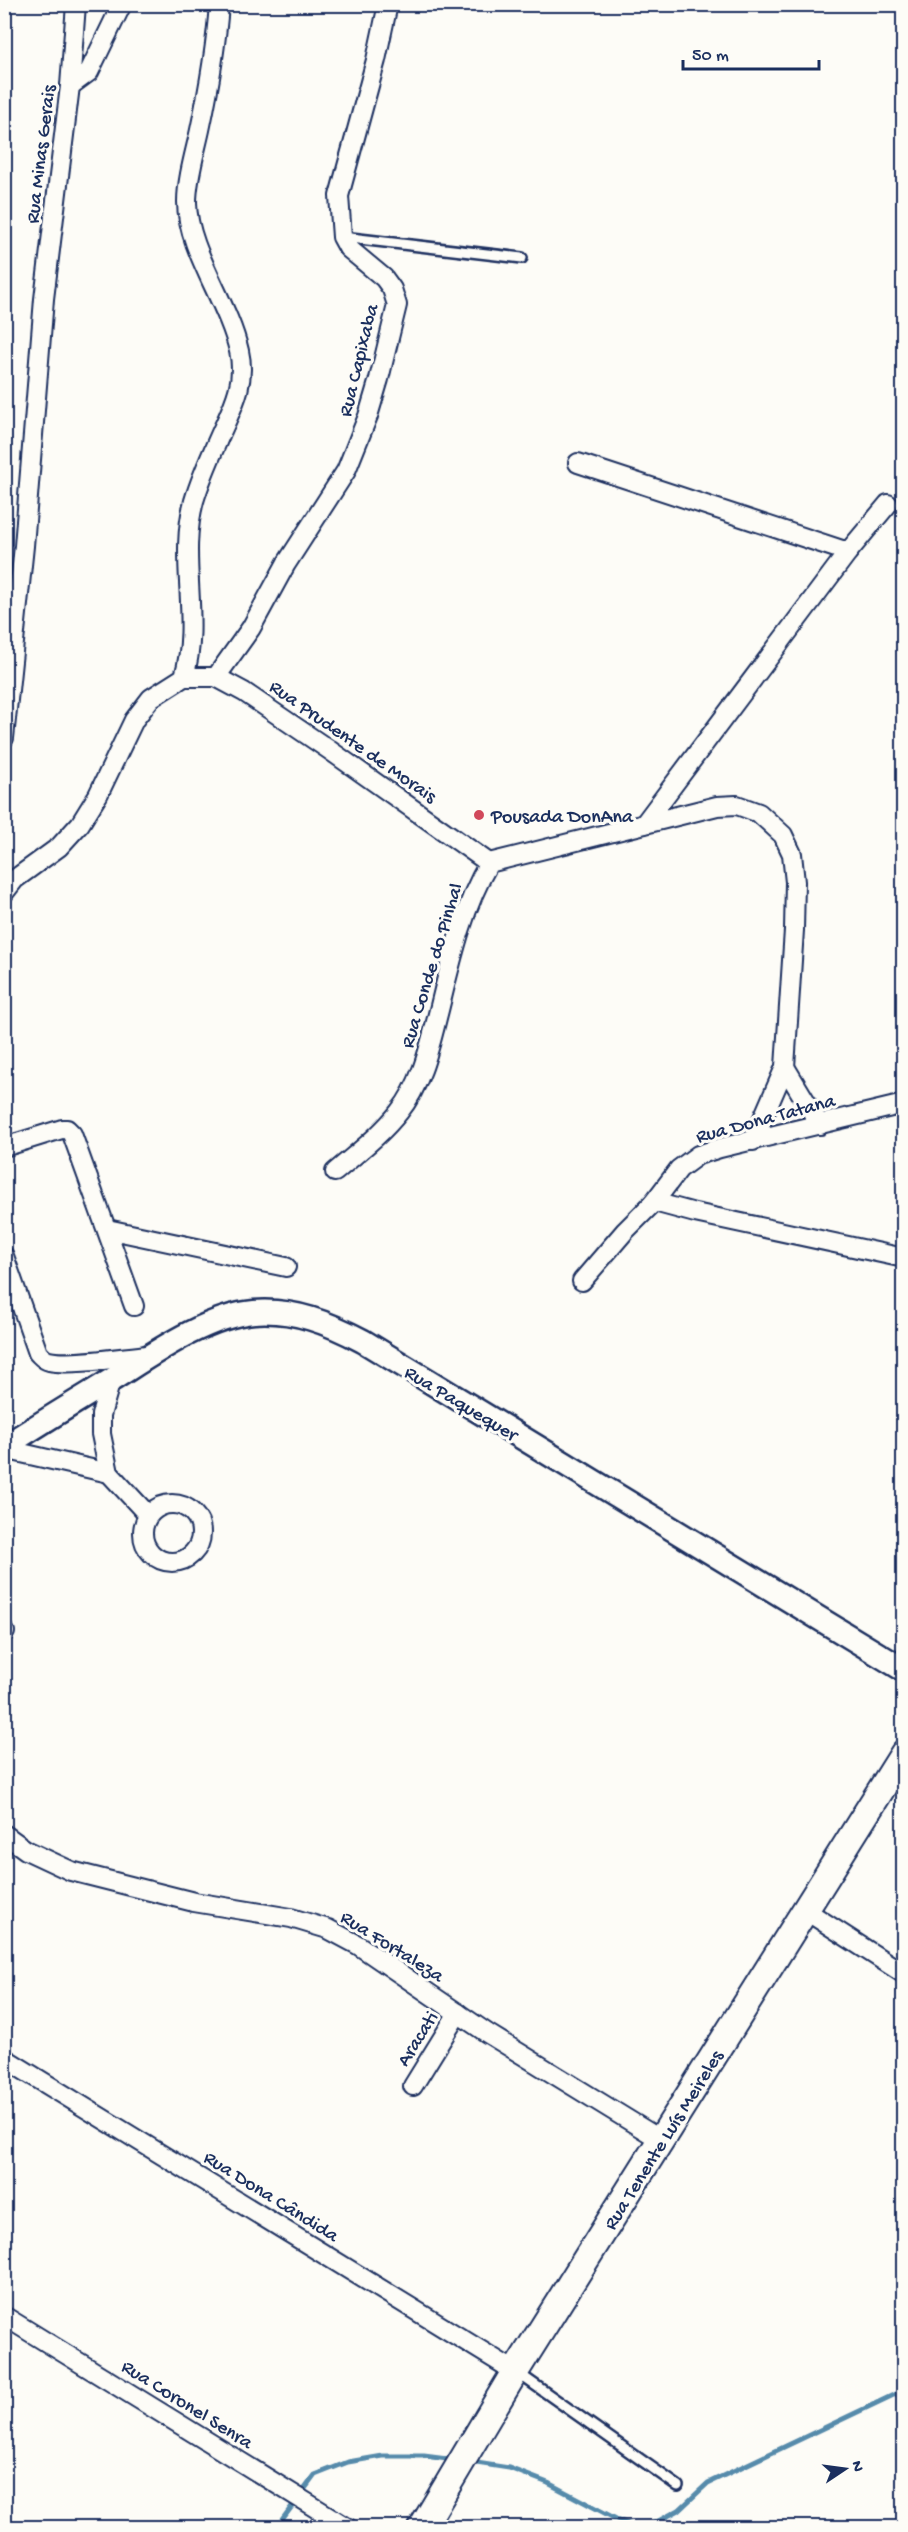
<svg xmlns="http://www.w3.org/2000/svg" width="908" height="2532" font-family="'Gochi Hand',sans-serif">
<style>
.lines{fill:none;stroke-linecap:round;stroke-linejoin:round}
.stream{stroke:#578bab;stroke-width:5}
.service-casing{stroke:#1b2f5e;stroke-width:14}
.minor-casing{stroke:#1b2f5e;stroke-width:22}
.tertiary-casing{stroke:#1b2f5e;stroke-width:27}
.secondary-casing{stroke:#1b2f5e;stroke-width:30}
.service{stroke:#fdfcf7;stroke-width:9}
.minor{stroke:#fdfcf7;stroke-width:18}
.tertiary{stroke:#fdfcf7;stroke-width:22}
.secondary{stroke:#fdfcf7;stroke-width:26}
.poi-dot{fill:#d1495b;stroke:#fdfcf7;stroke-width:2}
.labels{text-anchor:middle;stroke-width:6;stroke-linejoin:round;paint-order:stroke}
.street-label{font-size:20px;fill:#1b2f5e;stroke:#fdfcf7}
.poi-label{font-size:20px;fill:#1b2f5e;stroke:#fdfcf7;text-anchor:start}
</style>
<rect width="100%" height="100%" fill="#fdfcf7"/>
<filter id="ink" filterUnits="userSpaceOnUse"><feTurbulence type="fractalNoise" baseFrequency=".0167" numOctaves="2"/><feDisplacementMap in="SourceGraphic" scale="12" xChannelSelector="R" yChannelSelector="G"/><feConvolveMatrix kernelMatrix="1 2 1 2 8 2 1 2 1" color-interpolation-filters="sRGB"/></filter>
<g filter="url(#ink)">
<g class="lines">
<g class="stream">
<polyline points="470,2462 509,2468 548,2483 616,2519 636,2527 651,2525 679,2510 708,2483 904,2390"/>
<polyline points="276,2528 315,2475 348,2462 383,2456 424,2456 455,2460"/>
</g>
<g class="service-casing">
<g id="service">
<polyline points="342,237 522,258"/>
<polyline points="518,2373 678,2486"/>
</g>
</g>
<g class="minor-casing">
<g id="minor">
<polyline points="70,86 89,72 122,4"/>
<polyline points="578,463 848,552"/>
<polyline points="184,677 216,677 244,692 328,749 489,863"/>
<polyline points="216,677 251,628 286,564 346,471 368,416 379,379 397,305 392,289 384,278 348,248 342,237 339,196 376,60 388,4"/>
<polyline points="4,738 24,546 44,299 70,86 76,4"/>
<polyline points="644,824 848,552 888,504"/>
<path d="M 4,893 L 15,879 L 59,847 L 80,824 L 98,795 L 134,720 L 151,698 L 184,677 C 201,619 178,559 194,501 C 200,481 209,460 217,442 C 230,411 247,386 239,351 C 228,302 187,249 187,202 C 187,179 195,153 200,130 C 209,88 216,47 219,4"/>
<polyline points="785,1067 820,1125"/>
<polyline points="4,1147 62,1129 67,1129 72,1134 134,1306"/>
<path d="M 335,1172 C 357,1153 381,1135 399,1112 C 422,1084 430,1045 439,1010 C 451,961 463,907 489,863 L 717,806 L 737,805 L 759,813 L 783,835 L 792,854 L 795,882 L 794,930 L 785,1067 L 753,1141"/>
<polyline points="654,1202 695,1213 904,1258"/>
<polyline points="107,1229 286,1267"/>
<path d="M 4,1256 L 38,1353 C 42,1357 44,1360 49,1361 C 71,1366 124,1357 148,1355"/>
<polyline points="582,1281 625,1231 654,1202 679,1169 698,1155 720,1148 904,1104"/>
<polyline points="4,1449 109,1473 148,1515"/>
<polyline points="109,1473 101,1434 101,1415 111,1380"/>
<circle cx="172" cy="1533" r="29"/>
<polyline points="4,1631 5,1632"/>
<polyline points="4,1834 26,1850 71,1871 194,1902 291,1918 328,1929 358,1945 487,2033 661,2140"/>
<polyline points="805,1910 904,1974"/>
<polyline points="4,2058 516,2372"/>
<polyline points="413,2086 458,2013"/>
<polyline points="4,2316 348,2528"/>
</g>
</g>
<g class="tertiary-casing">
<path id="tertiary" d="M 4,1447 C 39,1424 74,1403 110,1381 C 150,1356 205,1316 254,1312 C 294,1309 329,1323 363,1341 L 904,1670"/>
</g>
<g class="secondary-casing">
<polyline id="secondary" points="422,2528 510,2380 904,1753"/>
</g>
<use href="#service" class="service"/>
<use href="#minor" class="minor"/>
<use href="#tertiary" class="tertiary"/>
<use href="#secondary" class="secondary"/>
</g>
</g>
<circle class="poi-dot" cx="479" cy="815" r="6"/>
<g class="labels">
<g class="street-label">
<text transform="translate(39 154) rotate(-83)" y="7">Rua Minas Gerais</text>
<text transform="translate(357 360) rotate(-76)" y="7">Rua Capixaba</text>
<text transform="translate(354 740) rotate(35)" y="7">Rua Prudente de Morais</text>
<text transform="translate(430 965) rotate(-73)" y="7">Rua Conde do Pinhal</text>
<text transform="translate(765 1117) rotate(-15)" y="7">Rua Dona Tatana</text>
<text transform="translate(462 1402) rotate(31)" y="7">Rua Paquequer</text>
<text transform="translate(393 1945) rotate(32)" y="7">Rua Fortaleza</text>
<text transform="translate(416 2038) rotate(-58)" y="7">Aracati</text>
<text transform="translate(662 2139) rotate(-58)" y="7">Rua Tenente Luís Meireles</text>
<text transform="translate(272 2195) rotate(32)" y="7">Rua Dona Cândida</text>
<text transform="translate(188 2403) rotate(32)" y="7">Rua Coronel Senra</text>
</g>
<g class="poi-label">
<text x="491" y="822">Pousada DonAna</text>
</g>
</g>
<rect width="908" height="2532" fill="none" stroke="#fdfcf7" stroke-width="24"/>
<rect x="12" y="12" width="884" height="2508" fill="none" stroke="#1b2f5e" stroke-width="2" filter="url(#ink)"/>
<g transform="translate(845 2469) rotate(77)" stroke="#fdfcf7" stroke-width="4.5" paint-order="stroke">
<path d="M0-4.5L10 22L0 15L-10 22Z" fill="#1b2f5e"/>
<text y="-9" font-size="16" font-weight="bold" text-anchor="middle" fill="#1b2f5e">N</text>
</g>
<path d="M683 60v9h136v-9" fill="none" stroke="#1b2f5e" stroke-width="3"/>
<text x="692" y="60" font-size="18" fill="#1b2f5e" stroke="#fdfcf7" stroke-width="4.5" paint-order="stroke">50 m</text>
</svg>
